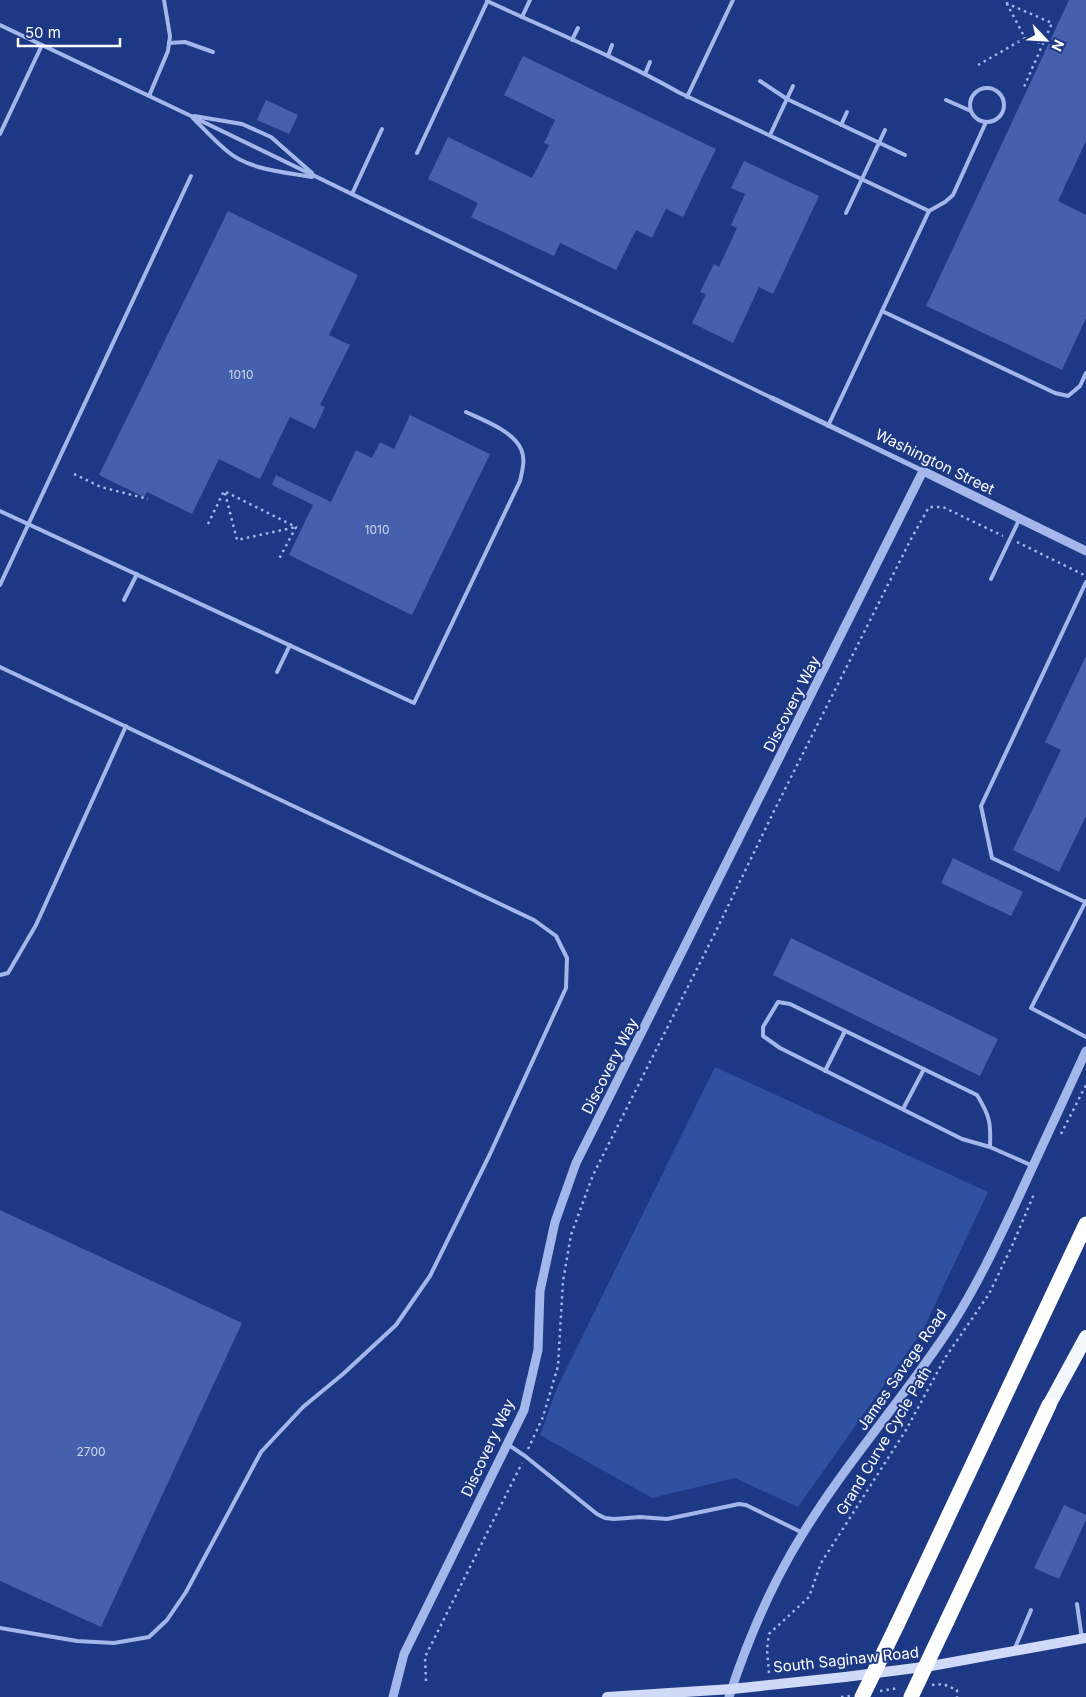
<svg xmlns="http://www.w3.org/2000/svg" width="1086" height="1697" font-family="Inter,sans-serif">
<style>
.green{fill:#3050a2}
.building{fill:#4561ad}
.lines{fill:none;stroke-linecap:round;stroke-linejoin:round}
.path{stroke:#a4b7ea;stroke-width:2.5;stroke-dasharray:2.5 4;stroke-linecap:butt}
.service{stroke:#a4b7ea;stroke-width:4}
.minor{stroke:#a4b7ea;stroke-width:5}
.tertiary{stroke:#a4b7ea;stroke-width:9}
.secondary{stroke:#d0daf8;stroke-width:10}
.trunk{stroke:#f4f6fe;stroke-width:14}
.motorway{stroke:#fff;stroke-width:15}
.motorway-bridge{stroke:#fff;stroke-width:15}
.labels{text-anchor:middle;stroke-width:4;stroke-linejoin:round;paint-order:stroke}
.number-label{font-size:12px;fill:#d0d8ea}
.street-label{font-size:15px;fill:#fff;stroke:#1d3885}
</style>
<rect width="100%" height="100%" fill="#1d3885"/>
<polygon class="green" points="715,1067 988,1192 923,1330 798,1507 735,1478 652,1498 540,1435 557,1388"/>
<g class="building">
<polygon points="1069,0 1086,0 1086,141 1058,201 1086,215 1086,318 1062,370 926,306"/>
<polygon points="523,56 716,149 683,217 666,209 652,238 636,230 616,270 560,243 554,256 471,217 478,203 428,179 448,137 532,178 549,145 544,143 555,120 504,95"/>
<polygon points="266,100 298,115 289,134 257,120"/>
<polygon points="744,161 819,196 773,294 759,287 733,343 692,323 706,294 700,292 714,264 719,267 737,228 731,225 745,194 731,188"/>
<polygon points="228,211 358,275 329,335 350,345 320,405 325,407 315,429 290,417 260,479 219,459 192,514 147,492 144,497 99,475"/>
<polygon points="410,415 490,454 412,615 289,555 313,505 272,485 276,475 331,502 356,450 372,458 380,442 394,449"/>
<polygon points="1086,656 1086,816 1059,872 1013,850 1061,750 1045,742"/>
<polygon points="953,858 1023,892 1011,916 941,883"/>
<polygon points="791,938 998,1039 980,1076 773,975"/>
<polygon points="0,1210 242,1323 101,1627 0,1581"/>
<polygon points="1064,1505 1086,1515 1086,1520 1059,1579 1034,1568"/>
</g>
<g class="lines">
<g class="path">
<polyline points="1006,3 1052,23 1024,87"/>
<polyline points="1025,38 1043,44"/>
<polyline points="978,65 1025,38 1007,4"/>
<polyline points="74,474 101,487 148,499"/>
<polyline points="225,493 237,540 296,527"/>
<polyline points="208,524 224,491 296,527 279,559"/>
<polyline points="1017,542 1084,575"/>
<polyline points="1061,1134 1086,1085"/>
<polyline points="528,1449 543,1417 558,1366 563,1281 571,1235 593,1175 716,931 774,811 911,539 929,507 943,507 1003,536"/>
<polyline points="769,1673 767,1649 769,1634 809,1597 821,1563 906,1430 945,1358 989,1294 1012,1246 1034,1194"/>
<polyline points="426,1681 425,1657 522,1463"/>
<polyline points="932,1685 943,1684 957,1690 957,1697"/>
<polyline points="880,1691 899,1688"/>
<polyline points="841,1697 850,1696"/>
</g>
<g class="service">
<path d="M 487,1 C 552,31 618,58 680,93 L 929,211 L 828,426"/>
<polyline points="522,17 530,0"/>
<polyline points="0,25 189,115 772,398"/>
<polyline points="572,40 578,28"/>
<polyline points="169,43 185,42 213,52"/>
<polyline points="608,56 612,45"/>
<polyline points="645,74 650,62"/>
<polyline points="760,81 787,99 905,155"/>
<circle cx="987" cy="105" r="17"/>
<polyline points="149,96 168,51 170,36 164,0"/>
<polyline points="687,97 733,0"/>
<polyline points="946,100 971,111"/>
<polyline points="194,116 242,124 271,137 312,173"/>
<path d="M 193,118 C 204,129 215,141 227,151 C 249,170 284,172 312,177"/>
<polyline points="841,125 847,112"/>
<polyline points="0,134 42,45"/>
<polyline points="770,135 793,86"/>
<polyline points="417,153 488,0"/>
<polyline points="352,194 382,129"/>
<polyline points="929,211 945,202 953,195 986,122"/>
<polyline points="846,213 885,130"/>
<polyline points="882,311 1055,393 1068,396 1080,386 1086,373"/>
<path d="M 0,511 L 414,703 L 520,481 C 522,471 526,460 521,449 C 513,431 483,420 466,412"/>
<polyline points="991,579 1020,518"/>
<polyline points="0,585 191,176"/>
<polyline points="124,600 137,574"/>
<polyline points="0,667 534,920 556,936 567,958 566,988 490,1154 430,1276 396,1325 343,1374 303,1407 261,1452 186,1592 167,1620 149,1637 114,1643 77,1641 0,1628"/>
<polyline points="277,672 290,645"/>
<polyline points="1086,901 1031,1008 1086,1037"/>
<polyline points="1085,902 992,858 981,806 1086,582"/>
<polyline points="0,975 8,973 36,925 126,726"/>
<polyline points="825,1071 845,1031"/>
<polyline points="903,1109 924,1069"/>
<path d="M 990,1147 L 962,1139 L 780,1048 L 763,1036 L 763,1027 L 778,1002 L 790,1004 L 977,1095 C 990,1116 991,1123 990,1147 L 1033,1166"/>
<polyline points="507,1444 525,1456 597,1514 605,1518 614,1519 640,1517 667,1519 739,1504 746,1505 803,1533"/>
<polyline points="1077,1604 1082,1639"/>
<polyline points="1015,1648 1031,1610"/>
</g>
<polyline class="minor" points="772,398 923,471"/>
<g class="tertiary">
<polyline points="393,1697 404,1654 524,1410 538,1350 540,1291 555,1222 576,1163 923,471 1086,551"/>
<path d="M 729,1697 C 747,1642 771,1585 802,1535 C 847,1461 906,1396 953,1323 C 977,1285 996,1245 1015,1205 C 1039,1154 1062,1102 1086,1051"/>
</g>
<polyline class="secondary" points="607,1697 732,1689 845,1677 931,1666 1086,1638"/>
<polyline class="trunk" points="1049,1405 1086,1337"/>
<g class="motorway">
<polyline points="947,1621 1049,1405"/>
<polyline points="897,1625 1086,1224"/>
</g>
<g class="motorway-bridge">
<polyline points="862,1697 897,1625"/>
<polyline points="911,1697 947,1621"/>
</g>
</g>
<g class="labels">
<g class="number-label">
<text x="241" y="379">1010</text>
<text x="377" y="534">1010</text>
<text x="91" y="1456">2700</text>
</g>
<g class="street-label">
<text transform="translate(935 462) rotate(26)" y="5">Washington Street</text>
<text transform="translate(792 704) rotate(-63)" y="5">Discovery Way</text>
<text transform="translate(610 1066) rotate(-63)" y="5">Discovery Way</text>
<text transform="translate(902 1370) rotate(-55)" y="5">James Savage Road</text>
<text transform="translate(884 1441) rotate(-59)" y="5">Grand Curve Cycle Path</text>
<text transform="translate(488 1448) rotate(-65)" y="5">Discovery Way</text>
<text transform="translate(846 1660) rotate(-6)" y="5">South Saginaw Road</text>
</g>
</g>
<g transform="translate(1046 40) rotate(115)" stroke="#1d3885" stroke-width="4" paint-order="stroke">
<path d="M0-4L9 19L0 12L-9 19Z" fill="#ffffff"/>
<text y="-8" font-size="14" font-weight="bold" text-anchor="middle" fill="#ffffff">N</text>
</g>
<path d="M18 38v8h102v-8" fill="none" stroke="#ffffff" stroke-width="2.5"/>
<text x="25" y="38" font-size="15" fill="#ffffff" stroke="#1d3885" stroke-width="4" paint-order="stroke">50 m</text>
</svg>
